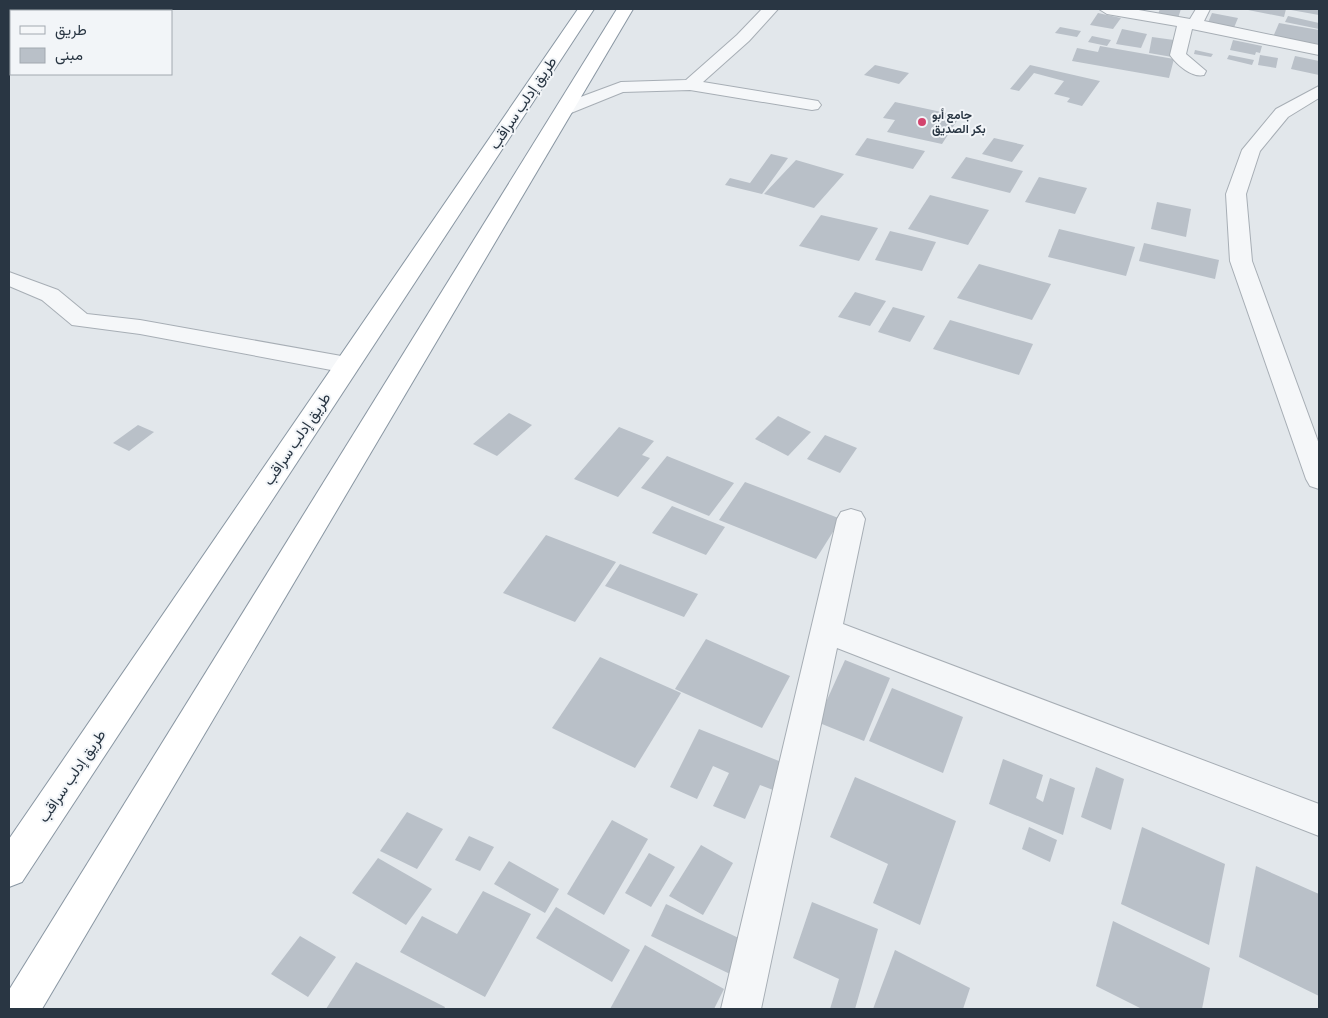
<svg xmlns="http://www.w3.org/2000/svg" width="1328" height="1018" font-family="Manrope,Vazirmatn,sans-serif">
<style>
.building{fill:#b9c0c8}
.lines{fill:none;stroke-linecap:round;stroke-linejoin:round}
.minor-casing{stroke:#a7aeb5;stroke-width:2}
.highway-casing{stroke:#8996a2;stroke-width:2}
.minor{fill:#f5f7f9;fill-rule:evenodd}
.highway{fill:#fff;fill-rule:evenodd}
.poi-dot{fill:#d3446e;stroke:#f2f5f8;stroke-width:2}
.labels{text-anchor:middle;stroke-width:4;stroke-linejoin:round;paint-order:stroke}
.far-poi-label{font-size:12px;font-weight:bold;fill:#293643;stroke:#f2f5f8;text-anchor:start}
.street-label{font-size:15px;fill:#293643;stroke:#f2f5f8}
</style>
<rect width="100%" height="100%" fill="#e2e7eb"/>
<g class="building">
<polygon points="1160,9 1181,9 1178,18 1158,14"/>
<polygon points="1243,9 1286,9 1284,17"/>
<polygon points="1292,9 1319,9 1319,15 1291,10"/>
<polygon points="1098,13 1121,18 1113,29 1090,25"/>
<polygon points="1212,13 1238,18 1233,30 1207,25"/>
<polygon points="1288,16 1319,23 1319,29 1285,22"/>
<polygon points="1279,23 1319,30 1319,46 1273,37"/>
<polygon points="1060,27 1081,31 1077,37 1055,33"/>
<polygon points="1122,29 1147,34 1141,48 1116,44"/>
<polygon points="1092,36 1111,40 1107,46 1088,42"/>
<polygon points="1152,37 1174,40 1172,57 1149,53"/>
<polygon points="1233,40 1262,46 1260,53 1256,52 1255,55 1230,50"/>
<polygon points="1100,46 1174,59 1169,78 1072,61 1077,48 1098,52"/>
<polygon points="1195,50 1213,54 1211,57 1194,54"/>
<polygon points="1229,55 1254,60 1252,65 1227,59"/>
<polygon points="1260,55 1278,58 1276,68 1258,65"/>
<polygon points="1295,56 1319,61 1319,75 1291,69"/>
<polygon points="875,65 909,73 899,84 864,75"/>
<polygon points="1030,65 1100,81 1082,106 1067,102 1070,98 1054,94 1064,81 1034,73 1019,91 1010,89"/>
<polygon points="895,102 960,116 942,144 887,132 895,120 883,118"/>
<polygon points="867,138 925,151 913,169 855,155"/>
<polygon points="994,138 1024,145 1012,162 982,154"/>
<polygon points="771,154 788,158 762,194 725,185 730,178 750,183"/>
<polygon points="966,157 1023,171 1010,193 951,178"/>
<polygon points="796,160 844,174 814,208 764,194"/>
<polygon points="1039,177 1087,188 1075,214 1025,202"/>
<polygon points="930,195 989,210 968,245 908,229"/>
<polygon points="1157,202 1191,209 1186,237 1151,229"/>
<polygon points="821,215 878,228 859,261 799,246"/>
<polygon points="1059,229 1135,247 1126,276 1048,257"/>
<polygon points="890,231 936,242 922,271 875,260"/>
<polygon points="1144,243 1219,260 1215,279 1139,261"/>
<polygon points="979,264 1051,284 1032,320 957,298"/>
<polygon points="855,292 886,301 870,326 838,317"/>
<polygon points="893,307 925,316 910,342 878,332"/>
<polygon points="950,320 1033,344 1019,375 933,349"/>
<polygon points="509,413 532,425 497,456 473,444"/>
<polygon points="778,416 811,432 788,456 755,439"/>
<polygon points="138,425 154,432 129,451 113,443"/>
<polygon points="619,427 654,441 642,455 650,458 618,497 574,479"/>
<polygon points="825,435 857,448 840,473 807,459"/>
<polygon points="667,456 734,483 709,516 641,488"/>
<polygon points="745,482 841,519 816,559 719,520"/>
<polygon points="672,506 725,527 706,555 652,533"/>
<polygon points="546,535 616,562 575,622 503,593"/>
<polygon points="620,564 698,594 684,617 605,586"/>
<polygon points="706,639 790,676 762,728 675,689"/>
<polygon points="600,657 681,693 635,768 552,728"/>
<polygon points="845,660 890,678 864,741 817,722"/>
<polygon points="892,688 963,717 943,773 869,741"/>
<polygon points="699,729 784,763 773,790 760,785 745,819 713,806 729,773 713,766 697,799 670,787"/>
<polygon points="1003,759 1043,775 1036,798 1043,802 1050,778 1075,788 1063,835 989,804"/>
<polygon points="1096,767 1124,779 1111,830 1081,817"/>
<polygon points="855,777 956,821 920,925 873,903 888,864 830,837"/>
<polygon points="407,812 443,829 417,869 380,851"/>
<polygon points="612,820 648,839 604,915 567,894"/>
<polygon points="1029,827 1057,840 1050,862 1022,849"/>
<polygon points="1142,827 1225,864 1209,945 1121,904"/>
<polygon points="469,836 494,847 480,871 455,860"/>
<polygon points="701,845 733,863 703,915 669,896"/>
<polygon points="649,853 675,867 651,907 625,893"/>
<polygon points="378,858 432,889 406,925 352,893"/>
<polygon points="509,861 559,889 545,913 494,884"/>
<polygon points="1256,866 1319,894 1319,996 1239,957"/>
<polygon points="483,891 531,914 485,997 400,952 422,916 457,934"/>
<polygon points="812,902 878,929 855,1009 830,1009 839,979 793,958"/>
<polygon points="666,904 743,940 730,974 651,936"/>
<polygon points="556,907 630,950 612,982 536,938"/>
<polygon points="1113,921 1210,968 1202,1009 1142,1009 1096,986"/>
<polygon points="300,936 336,957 308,997 271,974"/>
<polygon points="645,945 724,989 714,1009 610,1009"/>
<polygon points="895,950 970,988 963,1009 873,1009"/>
<polygon points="356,962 445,1007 444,1009 326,1009"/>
</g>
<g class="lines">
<g class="minor-casing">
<g id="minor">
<polygon points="762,9 778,9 749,41 703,82 812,100 818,101 821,105 818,109 812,110 690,90 623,92 571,113 559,113 556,109 559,105 621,82 686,80 737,35"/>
<path d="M 1099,9 L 1133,9 L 1190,19 L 1196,9 L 1210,9 L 1204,21 L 1319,45 L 1319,55 L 1192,29 L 1186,54 L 1206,71 L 1204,75 C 1192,78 1177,65 1170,55 L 1177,26 L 1107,14 Z"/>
<polygon points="1319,86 1319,98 1288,117 1260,151 1246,194 1252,261 1319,444 1319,489 1310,486 1306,479 1230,261 1226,194 1242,150 1276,109"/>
<polygon points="9,272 58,290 87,314 140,320 347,357 355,360 359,365 355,370 347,373 140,334 72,325 42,300 9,286"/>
<polygon points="851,509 861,512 865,519 843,624 1319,804 1319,836 837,648 761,1009 721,1009 837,519 841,512"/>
</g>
</g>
<g class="highway-casing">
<g id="highway">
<polygon points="578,9 594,9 22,882 9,887 9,839"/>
<polygon points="617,9 633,9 42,1009 9,1009 9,990"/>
</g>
</g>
<use href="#minor" class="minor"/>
<use href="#highway" class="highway"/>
</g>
<circle class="poi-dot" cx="922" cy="122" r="5"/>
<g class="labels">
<g class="far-poi-label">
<text x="932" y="119">جامع أبو<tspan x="932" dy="14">بكر الصديق</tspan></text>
</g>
<g class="street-label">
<text transform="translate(523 103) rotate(-56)" y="5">طريق إدلب سراقب</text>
<text transform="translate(297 439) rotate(-56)" y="5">طريق إدلب سراقب</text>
<text transform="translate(72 776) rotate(-56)" y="5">طريق إدلب سراقب</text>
</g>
</g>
<rect width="1328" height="1018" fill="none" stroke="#293643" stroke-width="20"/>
<rect x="10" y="10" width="162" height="65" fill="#f2f5f8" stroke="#a2a9b0"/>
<rect x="20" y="26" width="25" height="8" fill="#f5f7f9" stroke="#a2a9b0"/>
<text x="55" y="35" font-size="15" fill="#293643">طريق</text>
<rect x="20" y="48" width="25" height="15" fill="#b9c0c8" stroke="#a2a9b0"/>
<text x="55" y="60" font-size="15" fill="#293643">مبنى</text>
</svg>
